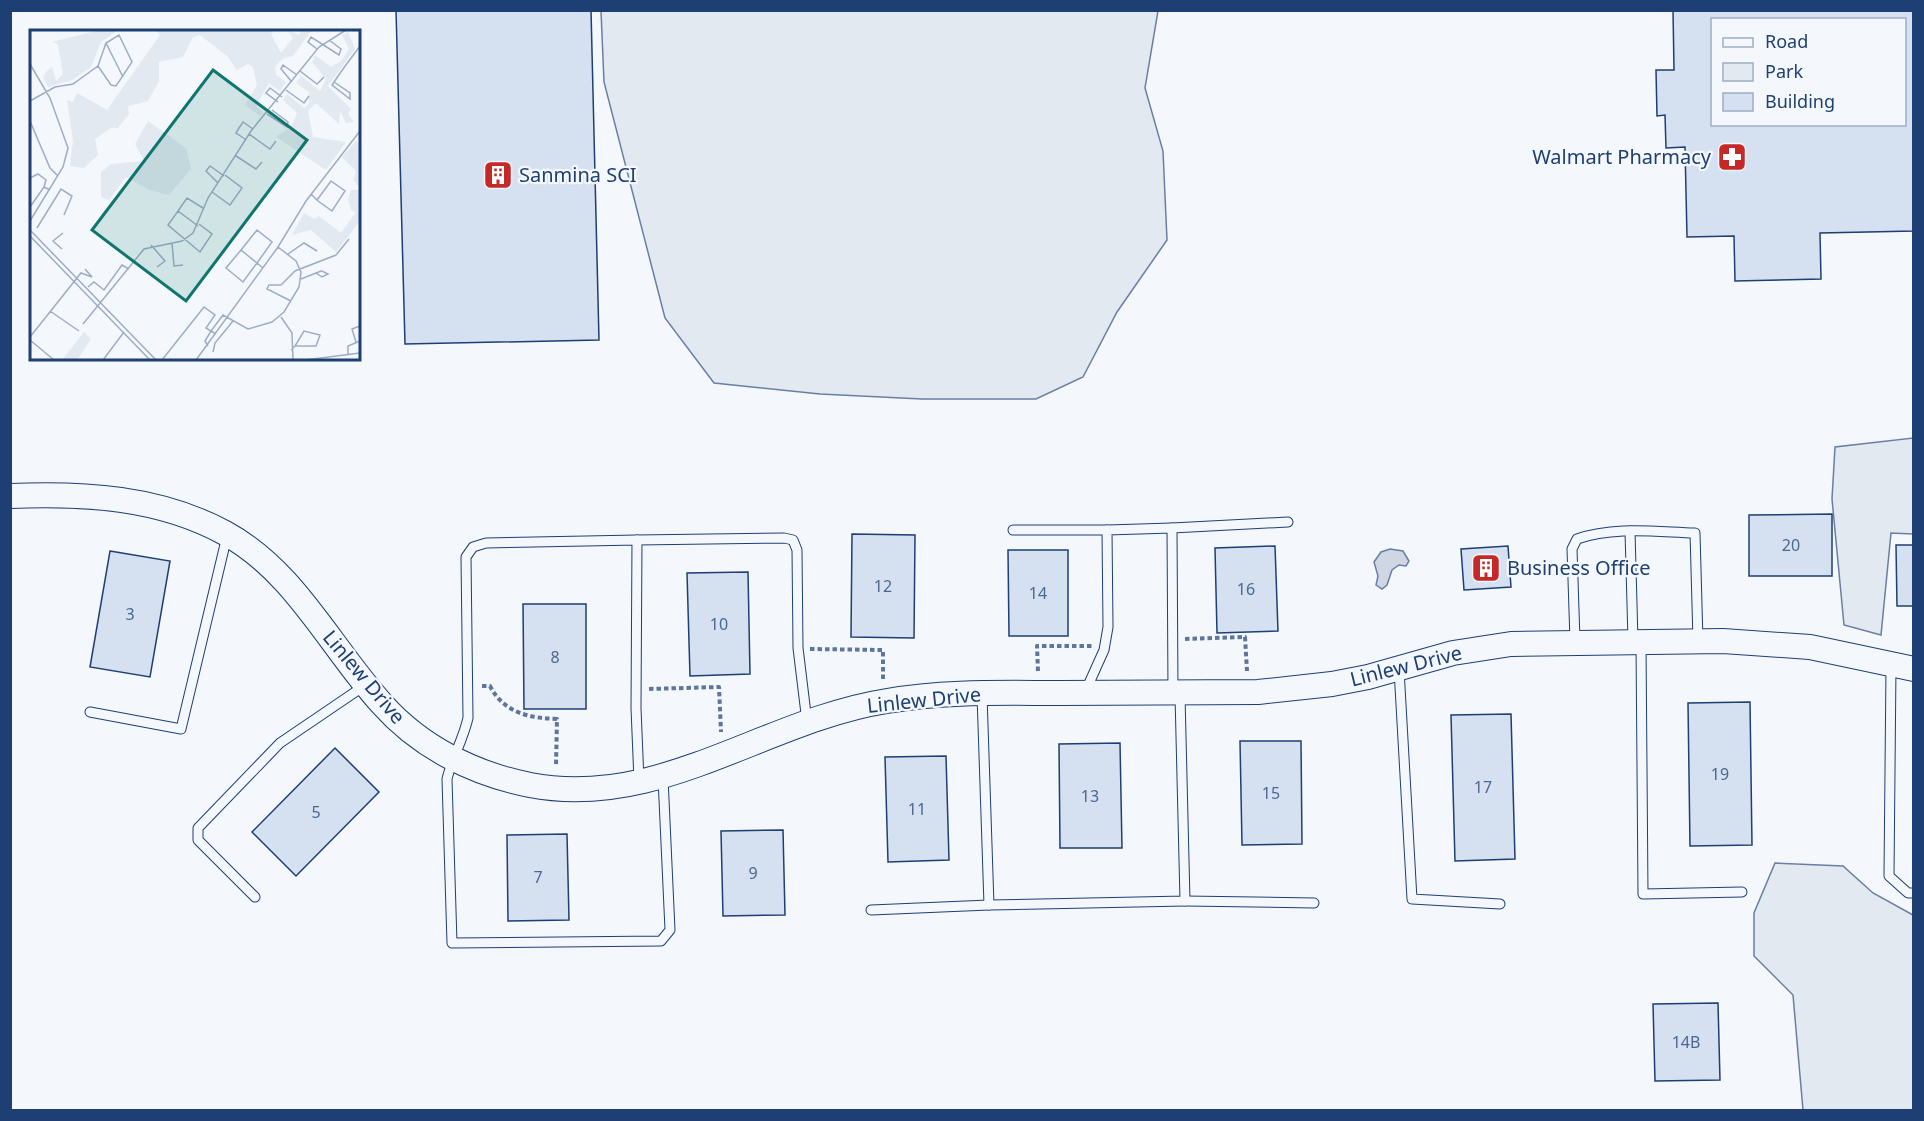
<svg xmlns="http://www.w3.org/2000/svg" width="1924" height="1121" font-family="'Noto Sans',sans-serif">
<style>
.green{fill:#e3e9f0;stroke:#687fa3;stroke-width:1.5}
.water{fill:#cfd7e4;stroke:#687fa3;stroke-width:1.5}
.building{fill:#d5e0f0;stroke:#1d3f73;stroke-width:1.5;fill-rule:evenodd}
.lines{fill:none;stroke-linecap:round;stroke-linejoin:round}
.service-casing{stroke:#1d3f73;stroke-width:11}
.tertiary-casing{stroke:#1d3f73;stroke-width:26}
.path{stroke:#5e769c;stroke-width:4;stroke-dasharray:4.5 3;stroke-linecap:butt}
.service{stroke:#f4f7fb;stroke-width:9}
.tertiary{stroke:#f4f7fb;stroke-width:24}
.labels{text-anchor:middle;stroke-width:4.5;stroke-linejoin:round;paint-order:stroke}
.number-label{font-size:16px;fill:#4b6792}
.poi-label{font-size:20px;fill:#1d3f73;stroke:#f4f7fb;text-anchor:start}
.street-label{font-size:20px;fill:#1d3f73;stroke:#f4f7fb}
.inset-road{fill:none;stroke:#9eadc5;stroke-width:1.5}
.view{fill:#0f766e;fill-opacity:0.15;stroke:#0f766e;stroke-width:3}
.inset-edge{fill:none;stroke:#1d3f73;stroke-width:3}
</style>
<rect width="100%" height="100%" fill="#f4f7fb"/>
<g class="green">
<polygon points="601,11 1158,11 1145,88 1163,151 1167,240 1117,312 1083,377 1036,399 922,399 820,394 714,383 665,318 604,82"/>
<polygon points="1913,438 1913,534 1891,533 1881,635 1844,625 1832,499 1835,447"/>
<polygon points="1775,863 1843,866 1873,893 1913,915 1913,1110 1803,1110 1793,995 1754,956 1754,913"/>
</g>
<polygon class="water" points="1390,549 1403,551 1409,561 1406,566 1399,565 1392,570 1387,585 1382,589 1376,585 1378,576 1374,562 1381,552"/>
<g class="building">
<polygon points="396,10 591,10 599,340 405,344"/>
<path d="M 1673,10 L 1914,10 L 1914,231 L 1820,233 L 1821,279 L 1735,281 L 1734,236 L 1687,237 L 1685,147 L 1666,148 L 1665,115 L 1657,116 L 1656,70 L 1674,70 ZM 1712,20 L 1904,20 L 1904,124 L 1712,124 Z"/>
<polygon points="1832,514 1832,576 1749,576 1749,515"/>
<polygon points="852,534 915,535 914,638 851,637"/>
<polygon points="1896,545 1914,545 1914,606 1897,606"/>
<polygon points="1275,546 1278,631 1217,633 1215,548"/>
<polygon points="1508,546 1511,587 1464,590 1461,549"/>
<polygon points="1008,550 1068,550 1068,636 1009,636"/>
<polygon points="110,551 170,561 150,677 90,667"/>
<polygon points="748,572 750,674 690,676 687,573"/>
<polygon points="523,604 586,604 586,709 524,709"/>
<polygon points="1750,702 1752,845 1690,846 1688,703"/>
<polygon points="1511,714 1515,859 1455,861 1451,715"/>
<polygon points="1240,741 1301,741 1302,844 1242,845"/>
<polygon points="1120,743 1122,848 1060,848 1059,744"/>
<polygon points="335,748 379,792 296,876 252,832"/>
<polygon points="946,756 949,860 888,862 885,757"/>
<polygon points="783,830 785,915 723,916 721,831"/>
<polygon points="567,834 569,920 508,921 507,835"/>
<polygon points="1718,1003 1720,1080 1655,1081 1653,1004"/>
</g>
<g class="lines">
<g class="service-casing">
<g id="service">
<polyline points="1172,528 1288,522"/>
<polyline points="1013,530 1107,530"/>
<polyline points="1630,531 1633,641"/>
<polyline points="637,540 784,538 793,540 797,550 798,648 807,722"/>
<path d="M 1575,641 L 1572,549 L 1577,539 C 1614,526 1657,532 1695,533 L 1698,641"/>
<polyline points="1641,643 1643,894 1742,892"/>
<polyline points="1891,666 1889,876 1908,893 1914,893"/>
<polyline points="1399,669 1412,899 1500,904"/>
<polyline points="1086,690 1104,650 1108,627 1107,530 1172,528 1173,692"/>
<polyline points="982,695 989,905 1185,901 1180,695"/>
<polyline points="90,712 181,729 227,536"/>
<path d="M 639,781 L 636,708 L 637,540 L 486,543 L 473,547 L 466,557 L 468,718 C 463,740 452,758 447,779 L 452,943 L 661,941 L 670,930 L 663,778"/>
<polyline points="255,897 198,840 198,828 280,743 364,686"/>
<polyline points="1185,901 1314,903"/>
<polyline points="871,910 989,905"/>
</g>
</g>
<g class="tertiary-casing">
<path id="tertiary" d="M 10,496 C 84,493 159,497 225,533 C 295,571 330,647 382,704 C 420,747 474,774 530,785 C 659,810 765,720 887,701 C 944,691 1001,693 1059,693 C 1125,693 1192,692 1258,692 L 1332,684 L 1368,677 L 1453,653 L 1511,644 L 1723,641 L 1810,647 L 1914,669"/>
</g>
<g class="path">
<polyline points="1185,639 1245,637 1247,671"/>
<polyline points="810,649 883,650 883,680"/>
<polyline points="1038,671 1037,646 1092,646"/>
<path d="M 482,686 L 490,686 C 504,713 529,718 557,719 L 556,766"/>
<polyline points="649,689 719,687 721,732"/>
</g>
<use href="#service" class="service"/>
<use href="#tertiary" class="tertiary"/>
</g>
<defs>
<g id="pharmacy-square" transform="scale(1.5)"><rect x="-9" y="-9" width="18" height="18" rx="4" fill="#c62828" stroke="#f4f7fb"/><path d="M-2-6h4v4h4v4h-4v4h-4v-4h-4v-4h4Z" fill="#fff"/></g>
<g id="building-square" transform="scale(1.5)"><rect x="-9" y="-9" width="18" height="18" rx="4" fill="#c62828" stroke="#f4f7fb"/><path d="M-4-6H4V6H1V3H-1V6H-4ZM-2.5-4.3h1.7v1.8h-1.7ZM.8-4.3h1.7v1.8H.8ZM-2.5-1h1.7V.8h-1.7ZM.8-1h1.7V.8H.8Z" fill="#fff"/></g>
</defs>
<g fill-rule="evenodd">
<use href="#pharmacy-square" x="1732" y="157"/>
<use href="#building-square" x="498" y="175"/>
<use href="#building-square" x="1486" y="568"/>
</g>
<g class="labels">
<g class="number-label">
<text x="1791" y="551">20</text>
<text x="883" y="592">12</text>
<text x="1246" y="595">16</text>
<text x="1038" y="599">14</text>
<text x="130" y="620">3</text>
<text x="719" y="630">10</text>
<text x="555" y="663">8</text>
<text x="1720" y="780">19</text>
<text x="1483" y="793">17</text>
<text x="1271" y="799">15</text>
<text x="1090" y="802">13</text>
<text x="917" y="815">11</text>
<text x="316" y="818">5</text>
<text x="753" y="879">9</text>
<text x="538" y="883">7</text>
<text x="1686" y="1048">14B</text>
</g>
<g class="poi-label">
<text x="1711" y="164" text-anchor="end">Walmart Pharmacy</text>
<text x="519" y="182">Sanmina SCI</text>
<text x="1507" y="575">Business Office</text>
</g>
<g class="street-label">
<text transform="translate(1406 666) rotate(-14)" y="7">Linlew Drive</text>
<text transform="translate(364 677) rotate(50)" y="7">Linlew Drive</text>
<text transform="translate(924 700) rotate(-6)" y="7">Linlew Drive</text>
</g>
</g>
<g transform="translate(30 30)">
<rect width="330" height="330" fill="#f4f7fb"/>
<path d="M 69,0 L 88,0 L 71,12 L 61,37 L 42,50 L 18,57 L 13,47 L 16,42 L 22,37 L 26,51 L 33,44 L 28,14 L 22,12 ZM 125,0 L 245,0 L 241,4 L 251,23 L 263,8 L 257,0 L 269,5 L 272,0 L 282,0 L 263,26 L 252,29 L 245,37 L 246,45 L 256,52 L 250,61 L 239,53 L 226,76 L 234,83 L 230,86 L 215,75 L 227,55 L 223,37 L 218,34 L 207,40 L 198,27 L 170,5 L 163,7 L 153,27 L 129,32 L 129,51 L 118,71 L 98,76 L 99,84 L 88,98 L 81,98 L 65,109 L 68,125 L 54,138 L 40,136 L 43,111 L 37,70 L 43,72 L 47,63 L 77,80 L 130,5 ZM 318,2 L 325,19 L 298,56 L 321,79 L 318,84 L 324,92 L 316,93 L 310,81 L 309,94 L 286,73 L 278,81 L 283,107 L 316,112 L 296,140 L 246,107 L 261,97 L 267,83 L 253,70 L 257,64 L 274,78 L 279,74 L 279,62 L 266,53 L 271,46 L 290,61 L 296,49 L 282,32 L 285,25 L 301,37 L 311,31 L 319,19 L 312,5 ZM 118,91 L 156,118 L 161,139 L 139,165 L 119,160 L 96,147 L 79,170 L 71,167 L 71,142 L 81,134 L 114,131 L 105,114 ZM 327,110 L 330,119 L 330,157 L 323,150 L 326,141 L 312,127 ZM 321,160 L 330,160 L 330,191 L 306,222 L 281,200 L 262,205 L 274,183 L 285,189 L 289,186 L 311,203 L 326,182 L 321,180 L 318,170 ZM 54,302 L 61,309 L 47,330 L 32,330 Z" fill="#e3e9f0"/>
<path class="inset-road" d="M 76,13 L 93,47M 292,14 L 309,25 L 311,19 L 299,10M 287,19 L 278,12 L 281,7 L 292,14M 0,34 L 20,68 L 38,118 L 33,137 L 0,191M 270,41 L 287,54 L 294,47M 262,52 L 251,39 L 253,35 L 267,45M 304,52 L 320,63 L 320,69 L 302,55 L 304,52 L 313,39 L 330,16M 256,60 L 274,73 L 279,66M 0,71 L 25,57 L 43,54 L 68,36 L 81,55 L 86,56 L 102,32 L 89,5 L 76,13 L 68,36M 248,72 L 236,63 L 240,58 L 252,67M 237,84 L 257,97 L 258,92 L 242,80M 0,91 L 20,138 L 28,146M 219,104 L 240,119 L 246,111M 215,109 L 206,103 L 209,98 L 213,92 L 223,99M 206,126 L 226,139 L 232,132M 0,148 L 8,144 L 16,150 L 14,157M 188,153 L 176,141 L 180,136 L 194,146M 182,162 L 200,175 L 212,158 L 195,145M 281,164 L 288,171 L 302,181 L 315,161 L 301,151 L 287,170M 0,177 L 14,157 L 20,160M 148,181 L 157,168 L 173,178M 168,196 L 148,181 L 138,195 L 170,222 L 182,204 L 169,194M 7,198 L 31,159 L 42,166 L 34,185M 0,200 L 126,330M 0,206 L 120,330M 142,213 L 144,236 L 153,235M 121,215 L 135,231 L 127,237M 32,219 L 23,211 L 33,203M 211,220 L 227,200 L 242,212 L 227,233 L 211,220 L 196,238 L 213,252 L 227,233 L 233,238M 258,224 L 274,213 L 287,221M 271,249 L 291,241 L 292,241 L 298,244 L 292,247 L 286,243M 58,257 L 64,252 L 74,260 L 92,235 L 99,239M 261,271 L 237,259 L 239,255 L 251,255 L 265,241 L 306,225 L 319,209M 20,281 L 49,301M 251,287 L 262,303 L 263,330M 53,294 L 114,219 L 152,211 L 163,203 L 178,168 L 221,101 L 289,17 L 316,0M 186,304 L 181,301 L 193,285 L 218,299 L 242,292 L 254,282 L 269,257 L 271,242 L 266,231 L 248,217M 0,307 L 51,243 L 62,247 L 55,239M 0,310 L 24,330M 326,312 L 322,299 L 330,296M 261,320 L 265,316 L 286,316 L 290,305 L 274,301 L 265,316M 183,322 L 185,313 L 203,291M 318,324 L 318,316 L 330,311M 73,330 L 94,302M 132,330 L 174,277 L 185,285 L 176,298 L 181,301 L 175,311 L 178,316M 166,330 L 248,217 L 276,171 L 330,101M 275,330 L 330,323"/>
<path class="view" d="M 183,40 L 277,110 L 156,271 L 62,200 Z"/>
<rect width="330" height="330" class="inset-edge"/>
</g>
<rect width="1924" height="1121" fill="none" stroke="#1d3f73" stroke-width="24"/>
<rect x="1711" y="18" width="195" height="108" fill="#f4f7fb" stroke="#9eadc5" stroke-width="1.5"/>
<rect x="1723" y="38" width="30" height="9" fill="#f4f7fb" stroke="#9eadc5" stroke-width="1.5"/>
<text x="1765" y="48" font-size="18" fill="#1d3f73">Road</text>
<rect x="1723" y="63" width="30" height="18" fill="#e3e9f0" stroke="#9eadc5" stroke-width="1.5"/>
<text x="1765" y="78" font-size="18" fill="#1d3f73">Park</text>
<rect x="1723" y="93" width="30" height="18" fill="#d5e0f0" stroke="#9eadc5" stroke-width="1.5"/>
<text x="1765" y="108" font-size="18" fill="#1d3f73">Building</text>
</svg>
